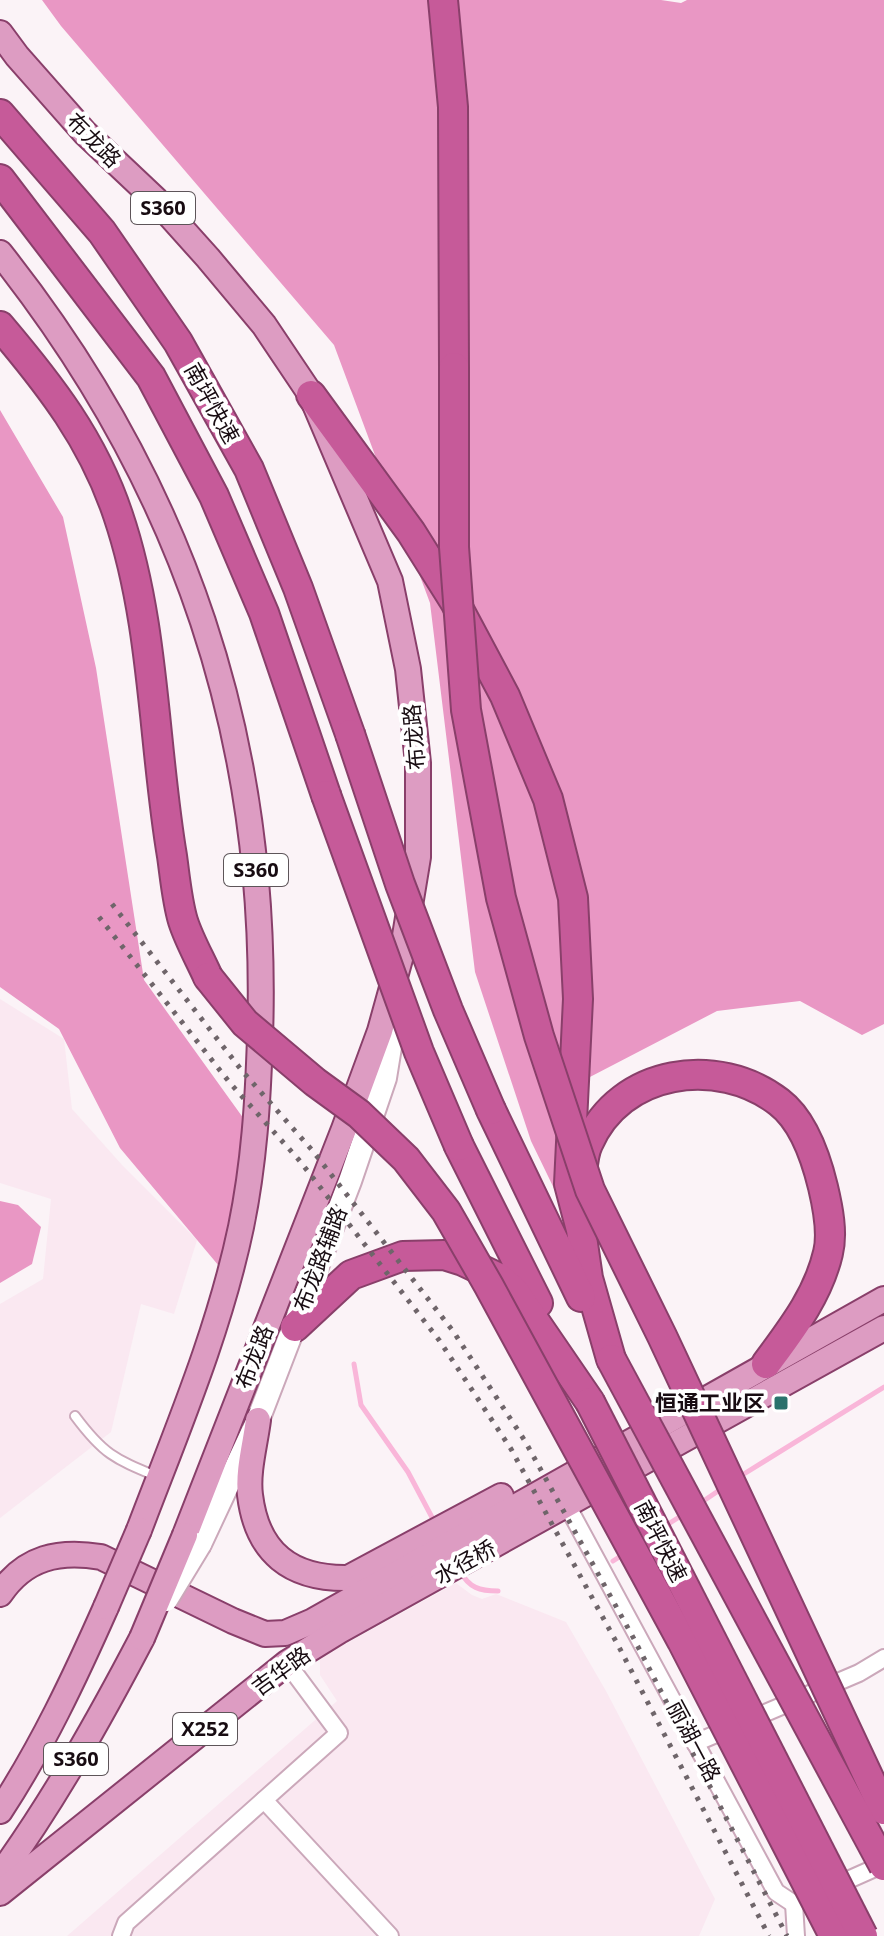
<svg xmlns="http://www.w3.org/2000/svg" width="884" height="1936" font-family="'Open Sans','Noto Sans SC',sans-serif">
<style>
.built{fill:#fae8f1}
.forest{fill:#e997c4}
.lines{fill:none;stroke-linecap:round;stroke-linejoin:round}
.stream{stroke:#f9b6d9;stroke-width:5}
.lane-casing{stroke:#cba8ba;stroke-width:12}
.street-casing{stroke:#cba8ba;stroke-width:20}
.secondary-casing{stroke:#cba8ba;stroke-width:26}
.primary-casing{stroke:#893f6a;stroke-width:28}
.highway-casing{stroke:#893f6a;stroke-width:32}
.lane{stroke:#fff;stroke-width:8}
.street{stroke:#fff;stroke-width:16}
.secondary{stroke:#fff;stroke-width:22}
.primary{stroke:#dd9cc2;stroke-width:24}
.highway{stroke:#c65a99;stroke-width:28}
.rail{stroke:#6f656a;stroke-width:5;stroke-dasharray:4 8;stroke-linecap:butt}
.secondary-bridge-casing{stroke:#cba8ba;stroke-width:26;stroke-linecap:butt}
.primary-bridge-casing{stroke:#893f6a;stroke-width:28;stroke-linecap:butt}
.highway-bridge-casing{stroke:#893f6a;stroke-width:32;stroke-linecap:butt}
.secondary-bridge{stroke:#fff;stroke-width:22}
.primary-bridge{stroke:#dd9cc2;stroke-width:24}
.highway-bridge{stroke:#c65a99;stroke-width:28}
.poi-dot{fill:#2a726c;stroke:#fff;stroke-width:3}
.labels{text-anchor:middle;stroke-width:8;stroke-linejoin:round;paint-order:stroke}
.shield{fill:#fff;stroke:#5d5559;stroke-width:2}
.shield-label{font-size:20px;font-weight:bold;fill:#180c12}
.street-label{font-size:22px;fill:#180c12;stroke:#fff}
.poi-label{font-size:22px;font-weight:bold;fill:#180c12;stroke:#fff;text-anchor:end}
</style>
<rect width="100%" height="100%" fill="#fbf3f7"/>
<g class="built">
<polygon points="0,999 64,1039 72,1109 122,1165 197,1240 174,1314 141,1304 111,1432 0,1518 0,1304 43,1279 51,1199 0,1183"/>
<polygon points="456,1583 472,1595 482,1599 496,1594 566,1622 606,1691 715,1899 699,1936 67,1936 337,1701 320,1675 320,1658"/>
</g>
<g class="forest">
<polygon points="42,0 661,0 681,3 687,0 884,0 884,1024 862,1035 800,1001 717,1011 588,1078 563,1207 531,1141 475,972 430,603 334,345 61,26"/>
<polygon points="0,410 63,517 96,668 144,980 254,1133 224,1272 120,1148 59,1029 0,987"/>
<polygon points="0,1201 18,1205 41,1227 32,1264 0,1283"/>
</g>
<g class="lines">
<g class="stream">
<polyline points="354,1364 361,1405 408,1472 435,1523"/>
<polyline points="739,1477 884,1387"/>
<polyline points="699,1504 724,1487"/>
<polyline points="665,1526 684,1514"/>
<polyline points="613,1561 624,1554"/>
<path d="M 460,1571 C 469,1588 480,1591 498,1591"/>
</g>
<g class="lane-casing">
<path id="lane" d="M 75,1416 C 104,1455 115,1459 158,1477"/>
</g>
<g class="street-casing">
<g id="street">
<polyline points="562,1496 776,1892 794,1904 884,1864"/>
<polyline points="695,1743 859,1673 884,1658"/>
<polyline points="264,1800 390,1936"/>
<polyline points="794,1904 796,1936"/>
<polyline points="121,1936 126,1923 339,1733 287,1663"/>
</g>
</g>
<g class="secondary-casing">
<polyline id="secondary" points="200,1544 258,1420 350,1181 385,1078 398,998"/>
</g>
<g class="primary-casing">
<g id="primary">
<polyline points="0,33 17,56 85,133 156,200 208,258 264,325 311,395 390,581 408,669 418,763 418,857 403,948 380,1031 344,1129 185,1535"/>
<path d="M 0,253 C 184,485 270,741 260,1037 C 258,1101 254,1164 241,1227 C 219,1332 177,1430 139,1530"/>
<path d="M 258,1420 C 255,1444 247,1472 250,1495 C 257,1553 291,1579 348,1578 L 501,1496"/>
<path d="M 0,1594 C 25,1557 59,1550 101,1557 L 233,1621 L 265,1634 L 285,1633 L 313,1621 L 884,1299"/>
<path d="M 0,1811 C 42,1747 75,1677 106,1607"/>
<path d="M 0,1875 C 54,1800 99,1720 142,1638"/>
<polyline points="0,1893 287,1663 339,1631 884,1328"/>
</g>
</g>
<g class="highway-casing">
<g id="highway">
<polyline points="443,0 453,107 454,367"/>
<polyline points="0,114 102,232 178,342 249,469 298,588 350,734"/>
<polyline points="0,179 151,377 214,496 264,613 326,795"/>
<path d="M 0,326 C 50,385 93,440 118,515 C 155,624 153,743 172,856 C 175,877 177,901 183,921 C 189,940 200,959 208,977"/>
<polyline points="311,395 411,532 455,602 505,696 548,799 573,898 578,999 569,1184 581,1230 588,1278 611,1359"/>
<polyline points="491,1110 581,1297"/>
<polyline points="459,1146 538,1303"/>
<path d="M 582,1173 C 583,1164 584,1152 588,1144 C 620,1069 718,1055 779,1102 C 804,1121 816,1158 823,1187 C 828,1208 833,1233 828,1253 C 818,1296 791,1330 766,1364"/>
<polyline points="295,1327 351,1275 403,1256 444,1255 463,1261 499,1278 514,1291 590,1402"/>
</g>
</g>
<use href="#lane" class="lane"/>
<use href="#street" class="street"/>
<use href="#secondary" class="secondary"/>
<use href="#primary" class="primary"/>
<use href="#highway" class="highway"/>
<g class="rail">
<polyline points="112,904 243,1072 312,1150 453,1331 525,1441 634,1639 787,1936"/>
<polyline points="99,917 230,1083 299,1160 439,1340 511,1449 619,1647 769,1936"/>
</g>
<g class="secondary-bridge-casing">
<polyline id="secondary-bridge" points="166,1600 200,1544"/>
</g>
<g class="primary-bridge-casing">
<g id="primary-bridge">
<polyline points="106,1607 139,1530"/>
<polyline points="142,1638 185,1535"/>
</g>
</g>
<g class="highway-bridge-casing">
<g id="highway-bridge">
<polyline points="454,367 454,547 466,710 501,898 539,1036 590,1190 662,1336 884,1810"/>
<polyline points="350,734 400,884 448,1010 491,1110"/>
<polyline points="326,795 419,1052 459,1146"/>
<polyline points="208,977 245,1023 315,1082 359,1114 406,1159 446,1211 489,1286 682,1641 834,1936"/>
<polyline points="611,1359 884,1866"/>
<polyline points="590,1402 863,1936"/>
</g>
</g>
<use href="#secondary-bridge" class="secondary-bridge"/>
<use href="#primary-bridge" class="primary-bridge"/>
<use href="#highway-bridge" class="highway-bridge"/>
</g>
<rect class="poi-dot" x="773" y="1395" width="16" height="16" rx="4"/>
<g class="labels">
<g class="shield">
<rect x="131" y="192" width="64" height="32" rx="6"/>
<rect x="224" y="854" width="64" height="32" rx="6"/>
<rect x="173" y="1713" width="64" height="32" rx="6"/>
<rect x="44" y="1743" width="64" height="32" rx="6"/>
</g>
<g class="shield-label">
<text x="163" y="215">S360</text>
<text x="256" y="877">S360</text>
<text x="205" y="1736">X252</text>
<text x="76" y="1766">S360</text>
</g>
<g class="street-label">
<text transform="translate(94 140) rotate(45)" y="8">布龙路</text>
<text transform="translate(212 403) rotate(61)" y="8">南坪快速</text>
<text transform="translate(414 737) rotate(-95)" y="8">布龙路</text>
<text transform="translate(320 1259) rotate(-69)" y="8">布龙路辅路</text>
<text transform="translate(254 1357) rotate(-69)" y="8">布龙路</text>
<text transform="translate(661 1541) rotate(63)" y="8">南坪快速</text>
<text transform="translate(465 1562) rotate(-29)" y="8">水径桥</text>
<text transform="translate(281 1671) rotate(-36)" y="8">吉华路</text>
<text transform="translate(694 1741) rotate(62)" y="8">丽湖一路</text>
</g>
<g class="poi-label">
<text x="765" y="1411">恒通工业区</text>
</g>
</g>
</svg>
